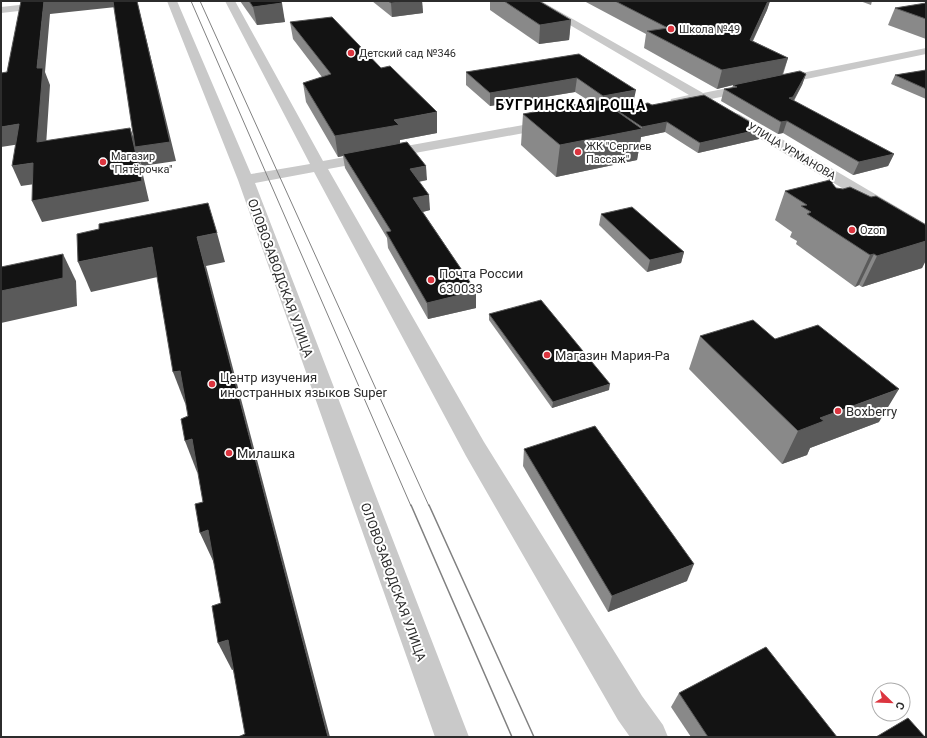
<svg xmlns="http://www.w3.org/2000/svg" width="927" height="738" font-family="Roboto,sans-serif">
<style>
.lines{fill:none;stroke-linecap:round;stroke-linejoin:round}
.minor{fill:#c9c9c9;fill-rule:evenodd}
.tram-far1{stroke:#818181;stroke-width:1}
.tram{stroke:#818181;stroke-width:1.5}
.wall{fill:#898989}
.shaded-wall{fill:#5a5a5a}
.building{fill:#131313;stroke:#5a5a5a}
.poi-dot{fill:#dc353f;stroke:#fff;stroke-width:1.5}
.labels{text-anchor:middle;stroke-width:4;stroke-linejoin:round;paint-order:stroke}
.far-poi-label{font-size:11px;fill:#2c2c2c;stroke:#fff;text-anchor:start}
.far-street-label{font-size:11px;fill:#2c2c2c;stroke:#fff}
.poi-label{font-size:13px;fill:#2c2c2c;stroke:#fff;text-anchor:start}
.street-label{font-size:13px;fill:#2c2c2c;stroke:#fff}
.far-district-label{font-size:14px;font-weight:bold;letter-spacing:1px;fill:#000;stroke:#fff}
</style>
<rect width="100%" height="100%" fill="#fff"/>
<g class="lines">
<g class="minor">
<polygon points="56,1 87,1 82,4 1,13 1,7"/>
<polygon points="167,1 177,1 251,174 310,164 225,1 235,1 323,161 551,120 556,121 558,124 556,127 551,128 328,169 484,442 642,696 663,725 668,737 630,737 618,720 466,456 314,172 255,183 469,737 435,737 238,180"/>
<path d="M 529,1 L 541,1 L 703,93 L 926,48 L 926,54 L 711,99 L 712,100 L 711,103 C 705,104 703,102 698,101 C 689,101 681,107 671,105 L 670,102 L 671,99 L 689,95 Z"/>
<polygon points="734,113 739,114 926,224 926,236 920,235 729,120 727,117 729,114"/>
</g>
<g class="tram-far1">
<polyline points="191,1 411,506"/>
<polyline points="200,1 429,506"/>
</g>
<g class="tram">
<polyline points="411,505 512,737"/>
<polyline points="429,505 534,737"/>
</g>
</g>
<g class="wall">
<polygon points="240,1 280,1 285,22 257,25"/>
<polygon points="372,1 422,1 423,13 392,17"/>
<polygon points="490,1 539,1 571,20 569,40 539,44 490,10"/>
<polygon points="584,1 770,1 767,10 753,41 788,58 783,75 806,74 802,85 794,101 894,154 888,166 853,175 783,133 778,134 721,101 724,89 732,88 733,85 717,89 644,48 646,34"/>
<polygon points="860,1 872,1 871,5"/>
<polygon points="926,3 926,39 888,25 895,8"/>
<polygon points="290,22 437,133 400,140 400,144 427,180 419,182 430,210 423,212 476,291 476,308 428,319 388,248 387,238 345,168 343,156 338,157 306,102 303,83 322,77 293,39"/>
<polygon points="579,54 633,104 612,107 615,110 615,109 652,105 759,139 698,153 665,132 641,137 637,160 556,177 521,145 523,114 591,102 575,92 490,106 466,85 466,72"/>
<polygon points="926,70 926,99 891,84 895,75"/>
<polygon points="832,183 836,188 926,225 926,260 922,268 862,287 859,285 855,287 796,244 797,241 790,237 792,232 775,220 785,191"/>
<polygon points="601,214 684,252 681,263 647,272 599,225"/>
<polygon points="489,314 609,390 552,408 489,320"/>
<polygon points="700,336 775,339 879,422 810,448 807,455 782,464 689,369"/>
<polygon points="524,449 687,581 608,612 523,466"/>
<polygon points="679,693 837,737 691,737 671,707"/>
</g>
<g class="shaded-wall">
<polygon points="44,1 114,1 116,7 50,14 45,72 50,85 45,161 37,142 37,68"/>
<polygon points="137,1 176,161 142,166 140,162 149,201 42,222 32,201 130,128 137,147"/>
<polygon points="410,1 422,1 423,13 392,17 391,3"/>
<polygon points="768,1 770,1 767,10 745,57 750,40"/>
<polygon points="282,3 285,22 257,25 253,7"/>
<polygon points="571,20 569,40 539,44 540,25"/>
<polygon points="788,58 782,75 733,85 717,89 722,70"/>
<polygon points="806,74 802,85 789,109 789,98"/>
<polygon points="577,78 575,92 490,106 490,93"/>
<polygon points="636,90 633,104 601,109 603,96"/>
<polygon points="437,112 437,133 400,140 400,146 343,154 343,156 338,157 335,136 394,120"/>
<polygon points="787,121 783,133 778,134 781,122"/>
<polygon points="667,122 665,132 641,137 637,160 556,177 560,145 642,129 642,127"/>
<polygon points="19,124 27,143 1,147 1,127"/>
<polygon points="762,129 759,139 698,153 700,143"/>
<polygon points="894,154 888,166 853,175 859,162"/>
<polygon points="33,163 42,183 21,186 12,166"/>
<polygon points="426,166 427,180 410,183 410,169"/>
<polygon points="429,195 430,210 414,214 413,198"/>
<polygon points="217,233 225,262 206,266 330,737 328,737 197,237"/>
<polygon points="926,241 926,260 922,268 862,287 877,256"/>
<polygon points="152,247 162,276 91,292 78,262"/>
<polygon points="684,252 681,263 647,272 650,260"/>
<polygon points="63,254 76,281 77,306 1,323 1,291"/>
<polygon points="874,254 859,285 855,287 870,255"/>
<polygon points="476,291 476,308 428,319 427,303"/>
<polygon points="180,371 191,401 185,403 173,372"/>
<polygon points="610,384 609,390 552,408 553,402"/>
<polygon points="899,389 879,422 810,448 807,455 782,464 798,431 820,418"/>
<polygon points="192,439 204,470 197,472 185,441"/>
<polygon points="208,530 221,560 214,563 200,533"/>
<polygon points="694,564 687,581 608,612 612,596"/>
<polygon points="228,640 242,667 232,670 218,643"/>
</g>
<g class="building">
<polygon points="21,1 44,1 37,68 43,68 37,142 130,128 142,181 32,201 33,163 12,166 19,124 1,127 1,73 7,72"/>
<polygon points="113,1 137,1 170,142 135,147"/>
<polygon points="249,1 280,1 282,3 253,7"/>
<polygon points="388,1 410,1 391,3"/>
<polygon points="504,1 539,1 571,20 540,25"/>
<polygon points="615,1 768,1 750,40 788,58 722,70 647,31 668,28"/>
<polygon points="926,3 926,19 895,8"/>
<polygon points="332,17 381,68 390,66 437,112 394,120 399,125 335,136 303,83 331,74 290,22"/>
<polygon points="579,54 636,90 603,96 577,78 490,93 466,72"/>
<polygon points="926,70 926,89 895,75"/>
<polygon points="800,71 806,74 793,97 789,98 894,154 859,162 787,121 781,122 724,89 737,87 733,85"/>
<polygon points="704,95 762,129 700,143 667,122 642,127 615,109 648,103 652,105"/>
<polygon points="601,100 642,129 560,145 523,114"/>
<polygon points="407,142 426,166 410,169 429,195 413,198 476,291 427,303 386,232 391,231 343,154"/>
<polygon points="834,179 832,183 836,188 843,189 850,187 871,197 876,196 926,225 926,241 877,256 874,254 870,255 807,214 811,212 801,206 807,205 785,191"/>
<polygon points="208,203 217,233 197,237 328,737 238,737 245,734 228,640 218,643 212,606 221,603 208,530 200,533 195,504 203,502 192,439 185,441 181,419 188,416 180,371 173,372 152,247 78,262 77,234 99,229 99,224"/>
<polygon points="632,207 684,252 650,260 601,214"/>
<polygon points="63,254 63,278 1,291 1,267"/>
<polygon points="541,300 610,384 553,402 489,314"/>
<polygon points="753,320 775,339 818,325 899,389 820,418 824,421 798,431 700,336"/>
<polygon points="595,426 694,564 612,596 524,449"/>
<polygon points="766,647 837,737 708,737 679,693"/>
<polygon points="908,718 925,737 876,737"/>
</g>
<g class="poi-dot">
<circle cx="671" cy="29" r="4"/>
<circle cx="351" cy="53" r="4"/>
<circle cx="578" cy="152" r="4"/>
<circle cx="103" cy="162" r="4"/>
<circle cx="852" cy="230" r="4"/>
<circle cx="431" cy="280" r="4"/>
<circle cx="547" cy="355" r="4"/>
<circle cx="212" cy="384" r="4"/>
<circle cx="838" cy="411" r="4"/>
<circle cx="229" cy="453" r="4"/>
</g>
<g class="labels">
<g class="far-poi-label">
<text x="679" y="33">Школа №49</text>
<text x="359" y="57">Детский сад №346</text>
<text x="586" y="150">ЖК "Сергиев<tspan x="586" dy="13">Пассаж"</tspan></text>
<text x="111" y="160">Магазир<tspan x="111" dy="13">"Пятёрочка"</tspan></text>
<text x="860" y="234">Ozon</text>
</g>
<g class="far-street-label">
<text transform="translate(792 151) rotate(31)" y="4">УЛИЦА УРМАНОВА</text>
</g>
<g class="poi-label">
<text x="439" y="278">Почта России<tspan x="439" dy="15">630033</tspan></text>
<text x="555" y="360">Магазин Мария-Ра</text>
<text x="220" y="382">Центр изучения<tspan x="220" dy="15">иностранных языков Super</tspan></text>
<text x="846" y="416">Boxberry</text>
<text x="237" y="458">Милашка</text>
</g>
<g class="street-label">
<text transform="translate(281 278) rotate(70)" y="5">ОЛОВОЗАВОДСКАЯ УЛИЦА</text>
<text transform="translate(394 582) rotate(70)" y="5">ОЛОВОЗАВОДСКАЯ УЛИЦА</text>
</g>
<g class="far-district-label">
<text x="571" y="110">БУГРИНСКАЯ РОЩА</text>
</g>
</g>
<rect width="927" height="738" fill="none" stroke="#2c2c2c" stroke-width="4"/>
<g transform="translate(891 702) rotate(113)"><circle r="19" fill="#ffffff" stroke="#ababab"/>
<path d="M0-3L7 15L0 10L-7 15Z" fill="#dc353f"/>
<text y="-6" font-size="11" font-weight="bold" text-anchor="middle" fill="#2c2c2c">С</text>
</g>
</svg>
